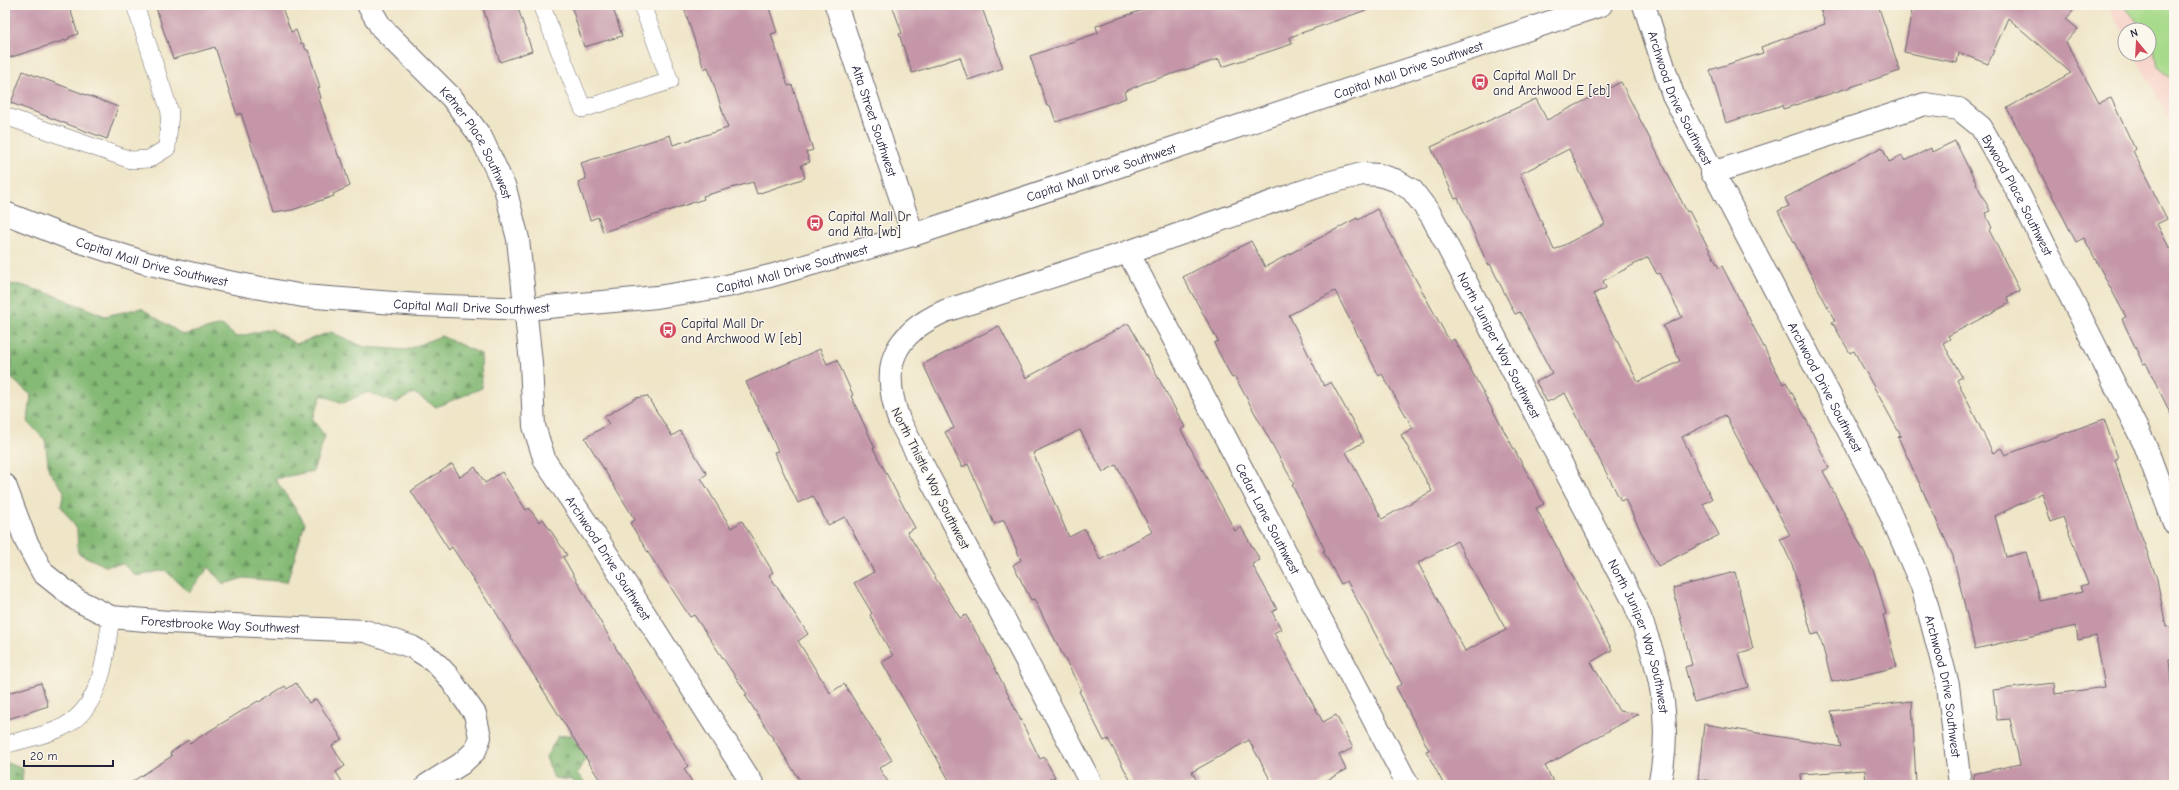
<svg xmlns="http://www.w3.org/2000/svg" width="2179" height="790" font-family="'Comic Neue',sans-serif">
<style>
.built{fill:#f7d1c8}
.green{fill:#a7da8a;stroke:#647e62}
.forest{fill:url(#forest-firs);stroke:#546e58}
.building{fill:#c496a8;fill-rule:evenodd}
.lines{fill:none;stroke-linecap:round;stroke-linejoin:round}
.service-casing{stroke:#6a666c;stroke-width:18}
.minor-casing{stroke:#6a666c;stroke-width:24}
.tertiary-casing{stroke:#6a666c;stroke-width:24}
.service{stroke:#fff;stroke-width:17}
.minor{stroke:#fff;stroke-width:22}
.tertiary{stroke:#fff;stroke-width:22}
.labels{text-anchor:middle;stroke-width:3;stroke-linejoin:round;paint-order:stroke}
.street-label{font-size:13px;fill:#22223b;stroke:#fbf7ec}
.poi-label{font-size:13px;fill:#22223b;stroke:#fbf7ec;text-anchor:start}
</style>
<defs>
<pattern id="forest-firs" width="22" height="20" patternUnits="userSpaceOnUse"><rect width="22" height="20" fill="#85ba76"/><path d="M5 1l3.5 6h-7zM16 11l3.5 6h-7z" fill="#6c9762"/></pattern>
</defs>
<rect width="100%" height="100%" fill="#fbf7ec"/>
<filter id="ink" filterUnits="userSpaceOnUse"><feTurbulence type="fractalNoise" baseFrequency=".025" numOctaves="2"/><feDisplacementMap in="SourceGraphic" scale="8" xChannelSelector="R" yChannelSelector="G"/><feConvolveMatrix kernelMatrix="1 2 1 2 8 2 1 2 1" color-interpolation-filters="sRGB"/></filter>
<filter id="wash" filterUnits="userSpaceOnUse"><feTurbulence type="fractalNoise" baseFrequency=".012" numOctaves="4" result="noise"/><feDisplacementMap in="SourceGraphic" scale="16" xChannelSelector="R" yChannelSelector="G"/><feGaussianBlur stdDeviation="0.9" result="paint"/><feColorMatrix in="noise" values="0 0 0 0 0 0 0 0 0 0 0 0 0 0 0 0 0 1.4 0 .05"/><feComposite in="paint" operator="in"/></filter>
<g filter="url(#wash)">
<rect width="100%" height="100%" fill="#efe5c7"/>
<polygon class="built" points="2107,5 2174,5 2174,128 2134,54 2149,54 2149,30 2125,30 2125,37"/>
<polygon class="green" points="2126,5 2169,5 2174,15 2174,81 2157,67 2153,41 2149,36 2149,30 2144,30 2126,8"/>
<g class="forest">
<polygon points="5,284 21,285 56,296 105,316 141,308 183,335 222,325 236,337 271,329 296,344 331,332 364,347 406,350 441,336 481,354 482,388 436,407 414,393 395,403 368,392 343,403 322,395 312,419 325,436 313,471 275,479 305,523 287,582 244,578 223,584 209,567 189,592 165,570 136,576 123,564 105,566 78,553 77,529 61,506 64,491 49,471 45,440 28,422 31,395 11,378 12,353 5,348"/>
<polygon points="572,735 586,757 577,773 587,785 574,785 572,780 554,778 546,757 558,736"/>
<polygon points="5,762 23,769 22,783 25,785 5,785"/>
</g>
<g id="blocks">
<g class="building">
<polygon points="5,5 69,5 78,34 69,37 69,39 5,59"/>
<polygon points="155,5 281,5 291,32 296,30 301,44 303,43 306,50 308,50 320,87 318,88 321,98 319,99 337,152 339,158 341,157 350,186 333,194 334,196 292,210 273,213 241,113 237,115 215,47 173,59"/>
<polygon points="482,5 517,5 532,51 500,62"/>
<polygon points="571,5 612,5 622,36 584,47"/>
<polygon points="683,5 768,5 777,32 771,34 788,86 792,85 813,150 806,152 810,162 801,165 805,178 757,194 753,182 703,196 704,199 603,232 598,217 590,220 578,182 586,179 581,163 670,135 673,145 728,128 708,67 704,69"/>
<polygon points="892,5 981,5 1003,68 968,80 960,57 912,73 899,34 902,33"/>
<polygon points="1157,5 1369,5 1369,9 1290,37 1292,44 1222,67 1219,59 1144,83 1124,92 1126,98 1056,122 1050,105 1047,106 1030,56 1098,33 1096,26"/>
<polygon points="1819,5 1878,5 1900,71 1783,109 1782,105 1726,123 1710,70 1763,53 1761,47 1825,24"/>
<polygon points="1913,5 2078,5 2066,19 2078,29 2066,42 2099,103 2111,98 2135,149 2133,151 2167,219 2157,224 2174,257 2174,421 2146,363 2143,364 2122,319 2126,317 2084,238 2076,242 2007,108 2071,73 2008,18 1988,64 1959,53 1957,63 1904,52"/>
<polygon points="23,71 118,107 107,139 11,103"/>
<path d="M 1621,82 L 1687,212 L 1689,211 L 1719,268 L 1722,266 L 1783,384 L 1786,382 L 1805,417 L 1829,468 L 1823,471 L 1874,572 L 1886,614 L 1883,615 L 1897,667 L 1832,682 L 1819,633 L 1812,635 L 1792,564 L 1780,539 L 1790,535 L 1725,415 L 1682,437 L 1712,499 L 1703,504 L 1719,535 L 1658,566 L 1625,499 L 1621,501 L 1565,393 L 1547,402 L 1536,382 L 1552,373 L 1520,312 L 1515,314 L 1490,264 L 1488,265 L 1458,198 L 1455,199 L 1431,147 L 1536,99 L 1547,120 ZM 1569,149 L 1605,224 L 1554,250 L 1520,174 ZM 1648,257 L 1657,274 L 1659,273 L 1682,317 L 1663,326 L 1680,361 L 1638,382 L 1593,294 L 1606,288 L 1603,281 Z"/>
<path d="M 1955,141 L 1990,211 L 1985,213 L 1992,228 L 1989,230 L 2020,291 L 2007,297 L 2010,303 L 1948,336 L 1950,339 L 1943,343 L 1962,377 L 1957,380 L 1993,453 L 2001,448 L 2005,455 L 2104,419 L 2118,458 L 2115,460 L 2121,480 L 2157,579 L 2166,627 L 2174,626 L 2174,658 L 2169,659 L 2174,722 L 2174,785 L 1974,785 L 1973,774 L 2020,764 L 2010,719 L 1997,720 L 1993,690 L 2054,683 L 2055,694 L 2105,687 L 2096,636 L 2078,640 L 2076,626 L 1975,649 L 1953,556 L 1898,437 L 1901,436 L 1854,351 L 1850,353 L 1832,322 L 1835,321 L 1778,211 L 1789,206 L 1785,198 L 1882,147 L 1889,162 L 1902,156 L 1905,161 L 1931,148 L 1932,152 ZM 2042,493 L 2051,522 L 2063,517 L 2088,584 L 2080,586 L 2082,592 L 2040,601 L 2026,552 L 2006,557 L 1995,516 Z"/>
<path d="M 1377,209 L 1450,342 L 1454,339 L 1544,504 L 1536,508 L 1612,650 L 1591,662 L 1619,711 L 1639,714 L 1545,766 L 1555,785 L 1444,785 L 1426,751 L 1429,750 L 1396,687 L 1402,684 L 1347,581 L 1341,584 L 1323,551 L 1325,550 L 1292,485 L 1294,484 L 1235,377 L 1232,378 L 1214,343 L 1218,341 L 1183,277 L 1251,241 L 1265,267 L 1357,218 L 1358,220 ZM 1335,291 L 1379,376 L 1382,374 L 1413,428 L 1401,435 L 1432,491 L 1382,519 L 1346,452 L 1364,442 L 1331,382 L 1324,386 L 1289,315 ZM 1457,541 L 1506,630 L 1465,651 L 1418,563 Z"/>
<path d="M 1127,324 L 1129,324 L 1185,427 L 1181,430 L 1235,531 L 1241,527 L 1260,560 L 1252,564 L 1277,609 L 1272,612 L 1281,629 L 1274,633 L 1323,722 L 1336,715 L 1353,748 L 1339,755 L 1346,770 L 1318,785 L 1273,785 L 1249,740 L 1192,772 L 1199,785 L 1133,785 L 1108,739 L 1104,741 L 1079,691 L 1081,690 L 1034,599 L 1031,600 L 1013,565 L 1021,560 L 1004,520 L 994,524 L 968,464 L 962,467 L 945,432 L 954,428 L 923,364 L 999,326 L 1026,378 ZM 1080,430 L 1103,472 L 1116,465 L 1152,532 L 1100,560 L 1085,529 L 1069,537 L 1033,453 Z"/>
<polygon points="820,349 827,364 837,360 853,395 851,396 875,448 873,448 915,528 907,532 960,618 966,615 985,648 1040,759 1044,757 1055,777 1050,779 1053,785 952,785 882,662 893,656 870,615 872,613 854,583 874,572 845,517 828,525 813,496 798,503 774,452 778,451 746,382"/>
<polygon points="647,396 672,436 680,431 707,474 701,478 731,528 742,521 773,572 769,575 808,634 798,641 830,693 844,684 892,760 879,768 890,785 803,785 745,695 747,694 694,615 690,617 649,554 630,523 635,520 585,438 609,424 604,417 636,398"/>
<polygon points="452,464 460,477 475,467 485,483 502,472 526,510 529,508 539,522 543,519 567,555 563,557 611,640 688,766 684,769 694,785 603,785 528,666 491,604 490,605 452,547 449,550 411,491"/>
<polygon points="1735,572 1753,649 1739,653 1748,687 1694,702 1685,667 1692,665 1673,588"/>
<polygon points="41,683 48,706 5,720 5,694"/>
<polygon points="296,683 309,703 316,699 342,739 332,746 345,766 336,772 344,785 127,785 172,756 170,753 188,740 190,743 258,701 259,702 285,686 287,689"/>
<polygon points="1912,701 1916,785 1866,785 1865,770 1801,774 1800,785 1710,785 1711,781 1698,779 1704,724 1841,747 1831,711"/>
</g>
</g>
</g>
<g filter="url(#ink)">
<use href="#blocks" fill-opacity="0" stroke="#6a666c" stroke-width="1"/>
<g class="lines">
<g class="service-casing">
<g id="service">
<polyline points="541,5 583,109 670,81 642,5"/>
<polyline points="5,116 131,160 149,159 167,148 170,112 135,5"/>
<path d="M 5,745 C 23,739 45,736 61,728 C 103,708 105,657 111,617"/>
</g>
</g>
<g class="minor-casing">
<g id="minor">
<path id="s1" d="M 368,5 L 381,27 L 452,98 L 481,137 L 505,188 L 518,239 L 531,363 L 534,426 L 545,461 L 598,540 L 753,785"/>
<path id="s2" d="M 836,5 L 913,235"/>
<path id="s3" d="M 1644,5 L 1673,95 L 1882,495 L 1922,586 L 1948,685 L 1960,785"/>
<path id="s4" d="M 1712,173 L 1925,104 L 1959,109 L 1981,127 L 2019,194 L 2145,445 L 2174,523"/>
<path id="s5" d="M 1128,252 L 1408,785"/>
<path id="s6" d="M 5,485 L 26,541 L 43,573 L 77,600 L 111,617 L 168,622 L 365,631 L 412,647 L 433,660 L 448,676 L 475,714 L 480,737 L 475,751 L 461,764 L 427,785"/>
<path id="s7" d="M 1092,785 L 899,420 C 880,366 892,335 945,311 L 1128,252 L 1324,184 L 1362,174 L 1379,175 L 1395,180 L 1412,190 L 1431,215 L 1634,602 C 1659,662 1674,720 1659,785"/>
</g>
</g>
<g class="tertiary-casing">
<g id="tertiary">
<path id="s8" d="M 5,213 L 66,237 L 146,263 L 224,281 L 303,296 L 420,305 L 526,309 L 657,297 L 727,286 L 770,276 L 913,235 L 1601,5"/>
</g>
</g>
<use href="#service" class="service"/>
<use href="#minor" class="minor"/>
<use href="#tertiary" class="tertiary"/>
</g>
</g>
<defs>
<g id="bus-disc" transform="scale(0.9)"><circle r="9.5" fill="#d1495b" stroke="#fbf7ec"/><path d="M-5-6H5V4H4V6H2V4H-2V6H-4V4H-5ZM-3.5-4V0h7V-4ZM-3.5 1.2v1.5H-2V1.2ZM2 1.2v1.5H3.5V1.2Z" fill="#fff"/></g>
</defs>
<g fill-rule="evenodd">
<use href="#bus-disc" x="1480" y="82"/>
<use href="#bus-disc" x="815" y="223"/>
<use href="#bus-disc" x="668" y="330"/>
</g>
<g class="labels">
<g class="street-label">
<text dy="5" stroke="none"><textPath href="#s8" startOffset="1451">Capital Mall Drive Southwest</textPath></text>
<text dy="5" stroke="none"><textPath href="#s3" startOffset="100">Archwood Drive Southwest</textPath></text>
<text dy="5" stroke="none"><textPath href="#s2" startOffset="122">Alta Street Southwest</textPath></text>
<text dy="5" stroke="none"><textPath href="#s1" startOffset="177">Ketner Place Southwest</textPath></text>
<text dy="5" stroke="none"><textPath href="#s8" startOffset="1127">Capital Mall Drive Southwest</textPath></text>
<text dy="5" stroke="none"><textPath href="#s4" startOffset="364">Bywood Place Southwest</textPath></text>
<text dy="5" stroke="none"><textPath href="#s8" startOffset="155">Capital Mall Drive Southwest</textPath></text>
<text dy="5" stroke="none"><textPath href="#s8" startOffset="803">Capital Mall Drive Southwest</textPath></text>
<text dy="5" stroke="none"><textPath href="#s8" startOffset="479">Capital Mall Drive Southwest</textPath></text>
<text dy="5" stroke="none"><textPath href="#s7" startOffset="1219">North Juniper Way Southwest</textPath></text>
<text dy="5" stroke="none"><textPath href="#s3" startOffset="424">Archwood Drive Southwest</textPath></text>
<text transform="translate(931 478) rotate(63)" y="5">North Thistle Way Southwest</text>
<text dy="5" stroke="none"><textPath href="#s5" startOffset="301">Cedar Lane Southwest</textPath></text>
<text dy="5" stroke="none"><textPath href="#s1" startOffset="624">Archwood Drive Southwest</textPath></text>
<text dy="5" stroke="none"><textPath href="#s6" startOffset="287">Forestbrooke Way Southwest</textPath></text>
<text dy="5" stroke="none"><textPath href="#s7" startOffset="1543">North Juniper Way Southwest</textPath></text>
<text dy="5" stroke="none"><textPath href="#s3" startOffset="748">Archwood Drive Southwest</textPath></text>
</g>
<g class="poi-label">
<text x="1493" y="80">Capital Mall Dr<tspan x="1493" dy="15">and Archwood E [eb]</tspan></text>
<text x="828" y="221">Capital Mall Dr<tspan x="828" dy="15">and Alta [wb]</tspan></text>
<text x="681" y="328">Capital Mall Dr<tspan x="681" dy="15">and Archwood W [eb]</tspan></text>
</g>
</g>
<rect width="2179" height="790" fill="none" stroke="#fbf7ec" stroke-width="20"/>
<g transform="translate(2137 42) rotate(342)"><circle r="19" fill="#fbf7ec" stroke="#a4a2a5"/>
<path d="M0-3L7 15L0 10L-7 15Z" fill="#d1495b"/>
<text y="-6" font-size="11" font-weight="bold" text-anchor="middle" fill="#22223b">N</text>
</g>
<path d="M24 760v6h89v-6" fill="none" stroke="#22223b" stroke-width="2"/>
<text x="30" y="760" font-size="12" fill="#22223b" stroke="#fbf7ec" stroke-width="3" paint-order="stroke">20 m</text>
</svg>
